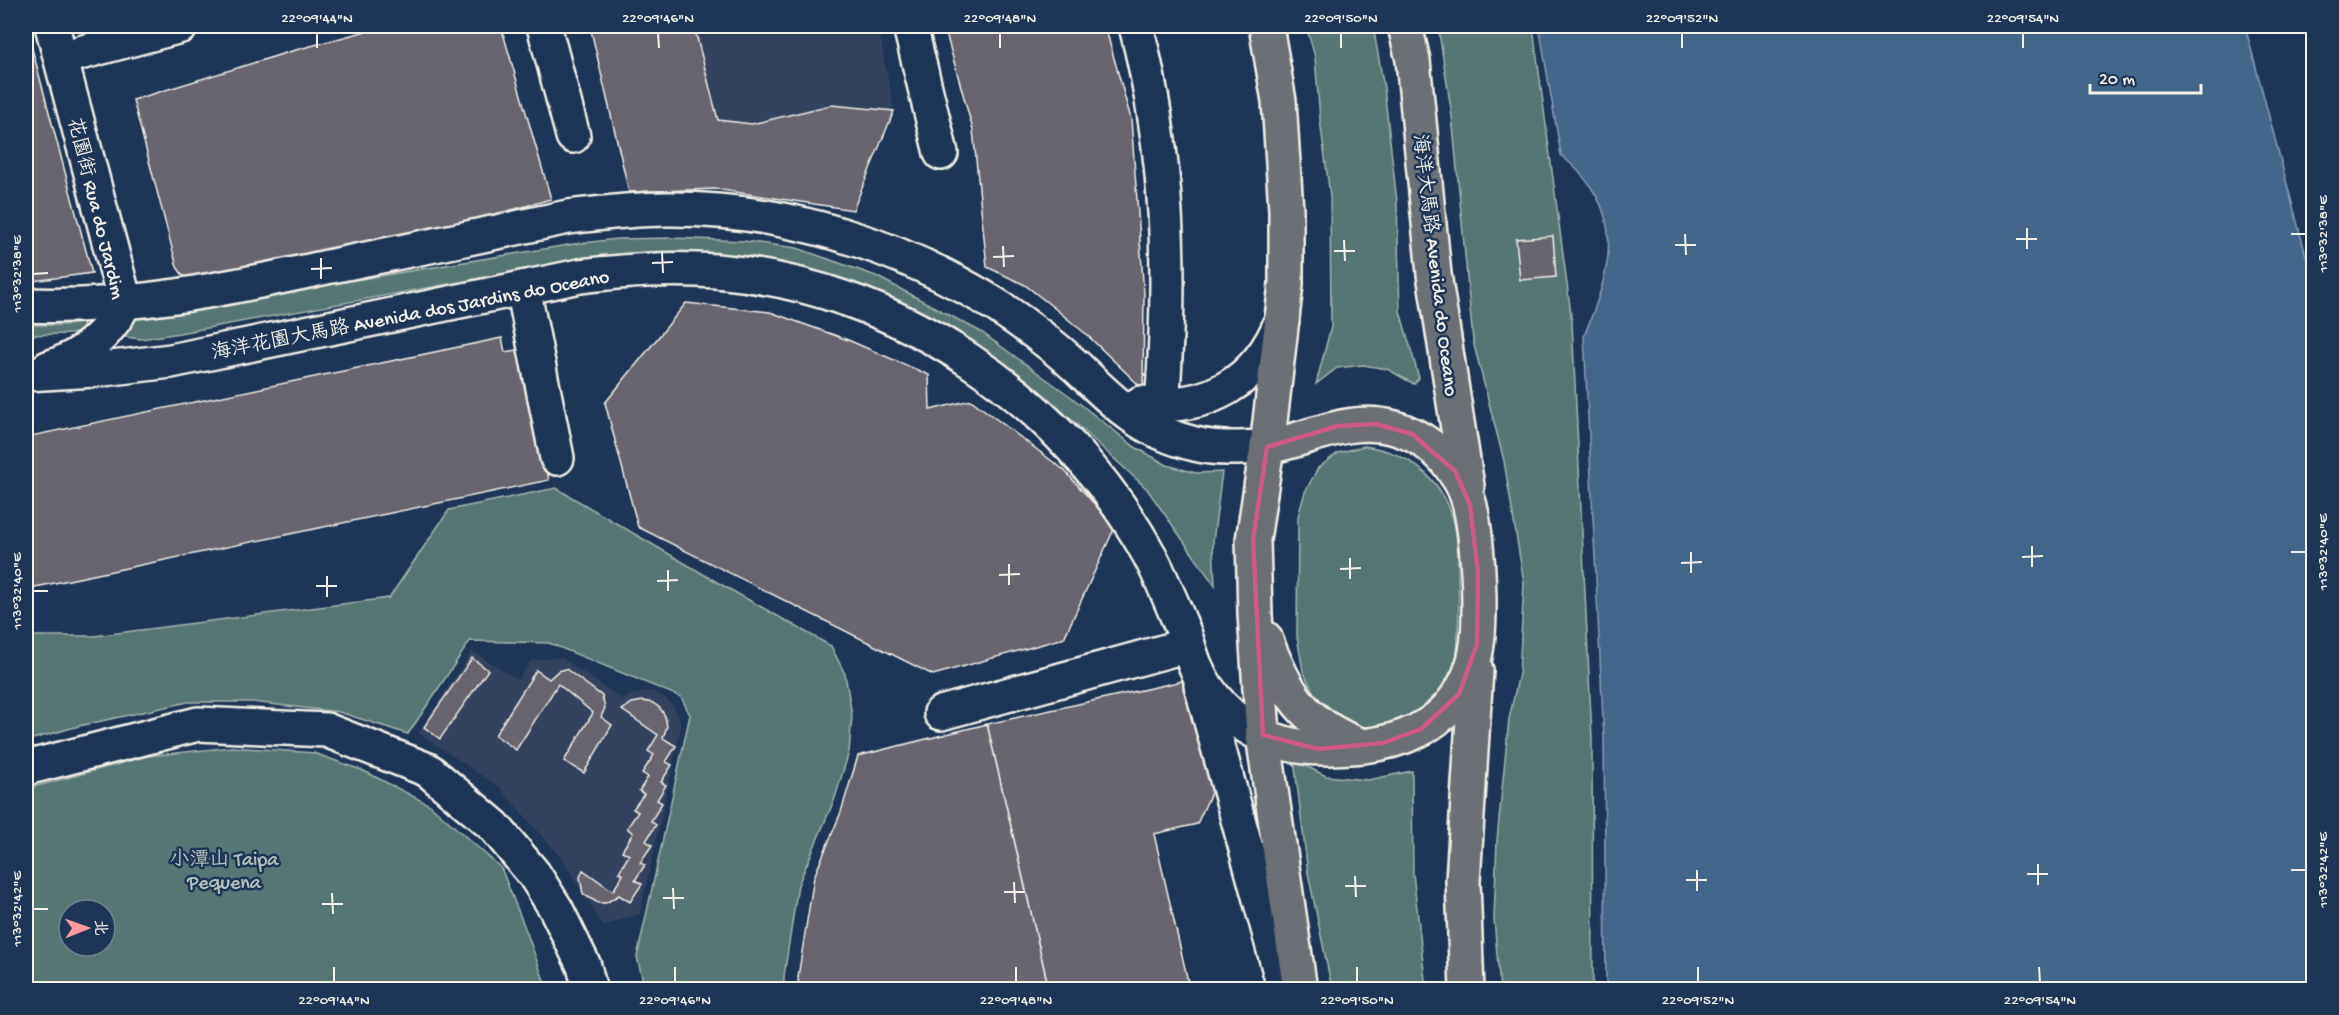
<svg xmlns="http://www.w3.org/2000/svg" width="2339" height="1015" font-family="'Gochi Hand','LXGW WenKai TC',sans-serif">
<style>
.built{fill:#33435f}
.green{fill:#567675;stroke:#a5b4ae;stroke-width:1.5;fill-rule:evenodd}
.water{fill:#426689;stroke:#899eaf;stroke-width:1.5}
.building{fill:#676571;stroke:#f4f1e8;stroke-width:1.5}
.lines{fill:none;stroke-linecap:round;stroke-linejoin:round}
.minor-casing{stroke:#f4f1e8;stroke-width:38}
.major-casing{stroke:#f4f1e8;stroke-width:38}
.minor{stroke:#1d3557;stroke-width:33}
.major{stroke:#6b6f75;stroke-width:33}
.marked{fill:none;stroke:#d15985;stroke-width:4.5;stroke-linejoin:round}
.ticks{fill:none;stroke:#f4f1e8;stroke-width:2}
.labels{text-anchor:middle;stroke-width:5;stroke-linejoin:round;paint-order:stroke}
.street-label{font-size:20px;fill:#f4f1e8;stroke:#1d3557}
.park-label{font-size:20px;fill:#b5c0ba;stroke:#1d3557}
.neatline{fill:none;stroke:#f4f1e8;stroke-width:2}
.ticks-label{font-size:15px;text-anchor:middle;fill:#f4f1e8}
</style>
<rect width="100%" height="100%" fill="#1d3557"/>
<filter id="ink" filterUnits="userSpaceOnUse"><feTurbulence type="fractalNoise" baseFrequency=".0167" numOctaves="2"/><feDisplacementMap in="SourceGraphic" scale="12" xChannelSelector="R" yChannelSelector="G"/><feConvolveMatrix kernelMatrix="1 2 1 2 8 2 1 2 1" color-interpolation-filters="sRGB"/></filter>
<g filter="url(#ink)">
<g class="built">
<polygon points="590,26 878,26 894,111 853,210 716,189 629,192"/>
<polygon points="472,651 518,680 531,660 561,657 623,700 632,694 652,691 666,698 674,708 680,718 680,732 640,914 603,926 564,862 499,787 418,733"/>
</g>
<g class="green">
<polygon points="1306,26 1373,26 1384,88 1397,202 1400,311 1419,378 1414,384 1387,369 1363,365 1337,368 1316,384 1331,327 1330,196 1320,120 1315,57"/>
<polygon points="1438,26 1533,26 1533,27 1572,322 1592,738 1593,989 1500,989 1494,919 1497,840 1509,719 1519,674 1524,583 1504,461 1473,341 1452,116"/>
<polygon points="673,238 744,241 797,248 876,276 981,332 1070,396 1135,447 1167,465 1196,473 1222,472 1213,542 1215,586 1147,489 1072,420 999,363 866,292 789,265 736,257 651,253 591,258 180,333 141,339 125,337 120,330 136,316 574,244 617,239"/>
<polygon points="84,323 83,331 71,334 26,335 26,325 66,325"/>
<path d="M 1364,446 C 1412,452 1449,484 1456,533 C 1458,546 1458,561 1458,574 C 1460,612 1458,647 1455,684 L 1397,730 L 1350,726 L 1319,704 L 1303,671 L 1297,637 L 1298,516 L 1305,492 L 1318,468 L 1338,453 Z"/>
<polygon points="556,488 722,585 831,646 845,674 852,715 849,752 835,798 798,885 784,976 784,989 645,989 637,957 690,715 681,697 549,643 470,641 408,734 339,712 252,702 188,702 79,726 26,741 26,636 94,636 389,598 449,510"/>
<path d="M 232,747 L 314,753 L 364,771 L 430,805 L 501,868 L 527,933 L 547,989 L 26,989 L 26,789 L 148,756 ZM 69,910 L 105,910 L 105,946 L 69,946 Z"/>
<polygon points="1294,760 1326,776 1368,780 1412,771 1413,873 1426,989 1332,989 1308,873"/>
</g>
<path class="water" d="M 1539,26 L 2245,26 L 2313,282 L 2313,989 L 1606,989 L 1604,739 L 1584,336 C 1613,264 1628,211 1561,155 Z"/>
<g class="building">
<polygon points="26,26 92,273 26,282"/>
<polygon points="385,26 501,26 551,199 498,214 257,267 190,280 184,277 177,267 133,100 292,51"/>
<polygon points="590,26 694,26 718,120 752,124 831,105 894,111 853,210 716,189 629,192"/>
<polygon points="944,26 1105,26 1131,119 1144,294 1143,389 1086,334 1053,307 1025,285 987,267 973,130"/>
<polygon points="1553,236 1556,277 1520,280 1516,239"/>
<polygon points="686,303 770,312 848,340 929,375 930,410 971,400 1064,470 1115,527 1064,638 933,675 638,527 605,403"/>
<polygon points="502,338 505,352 522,349 549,480 26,589 26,437"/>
<polygon points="472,658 488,670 440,739 424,727"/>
<polygon points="566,669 602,696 605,708 601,717 612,725 584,773 564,761 593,713 558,684 516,750 495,735 536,670 549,679 558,671"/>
<polygon points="1192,679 1215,784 1197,824 1154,834 1190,990 1049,990 987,724"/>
<polygon points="643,701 653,703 660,708 665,716 667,726 663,738 676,746 666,762 672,765 661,782 666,785 657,800 662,803 651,821 656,825 646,841 652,845 640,863 645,865 635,880 642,884 630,902 619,895 606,903 598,903 583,894 580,877 583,870 613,891 623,875 619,872 629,855 622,851 633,833 627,828 638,812 633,809 644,794 639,791 648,777 642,773 654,755 648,751 658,735 622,710 632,703"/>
<polygon points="987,724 1049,990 799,990 798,977 814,877 841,812 858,756"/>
</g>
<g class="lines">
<g class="minor-casing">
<g id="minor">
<polyline points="544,26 573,136"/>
<polyline points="910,26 941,153"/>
<path d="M 1136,26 C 1169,154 1172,274 1162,406"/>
<polyline points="61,58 181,26"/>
<polyline points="523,288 557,458"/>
<path d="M 26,305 C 130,309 226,289 327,267 C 407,251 488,234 568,217 C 601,213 634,209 667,209 C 784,208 901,245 999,307 C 1026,325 1054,346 1078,368 C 1115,404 1143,432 1195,444 C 1218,450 1243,448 1267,447"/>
<path d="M 48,368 C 83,357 108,335 125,302 L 52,26"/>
<path d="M 26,374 L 95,370 L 171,361 L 580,276 C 625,271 670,267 716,271 C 897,286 1063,397 1150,556 C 1163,581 1174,608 1185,635 C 1188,645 1191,655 1195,665 C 1207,695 1233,723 1263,735"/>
<path d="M 1141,403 C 1207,411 1257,383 1282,320"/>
<polyline points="1201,685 1285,990"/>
<polyline points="941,713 1188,645"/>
<polyline points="26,768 198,724 326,730 428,770 494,826 534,874 556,909 584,966 590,990"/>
</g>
</g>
<g class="major-casing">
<g id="major">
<polyline points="1266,26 1279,101 1286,210 1286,284 1267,447 1253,540 1255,614 1263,735 1300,990"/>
<polyline points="1405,26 1413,60 1434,274 1467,486"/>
<path d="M 1265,638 C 1286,693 1303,723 1360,745"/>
<path d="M 1263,735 C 1291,749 1320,749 1351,747 C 1387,745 1425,734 1449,707 C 1460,694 1469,679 1473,664 C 1484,630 1478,541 1470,506 C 1467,494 1462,482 1455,473 C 1442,451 1419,435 1395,428 C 1349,415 1311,439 1267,447"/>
<polyline points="1467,990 1463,881 1476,670"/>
</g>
</g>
<use href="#minor" class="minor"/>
<use href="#major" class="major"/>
</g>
</g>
<path class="marked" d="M 1376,424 L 1412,434 L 1455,471 L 1470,505 L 1478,573 L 1477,644 L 1459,694 L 1421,729 L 1383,743 L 1318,749 L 1263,735 L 1253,540 L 1267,447 L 1338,426 Z"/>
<path class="ticks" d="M 317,33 L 317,48M 658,33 L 659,48M 1000,33 L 1000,48M 1341,33 L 1341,48M 1682,33 L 1682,48M 2023,33 L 2023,48M 2027,228 L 2027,249M 1685,234 L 1686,255M 2291,234 L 2306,234M 2016,239 L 2037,239M 1344,240 L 1345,261M 1675,245 L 1696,245M 1003,246 L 1004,267M 1334,251 L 1355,251M 662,252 L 663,273M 993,257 L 1014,256M 321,258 L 321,279M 652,263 L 673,262M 311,269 L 332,268M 33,274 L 48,273M 2032,546 L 2032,567M 1691,552 L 1691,573M 2291,552 L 2306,552M 2022,557 L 2043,556M 1350,558 L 1350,579M 1681,563 L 1702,562M 1009,564 L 1009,585M 1340,569 L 1361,568M 668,570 L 668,591M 999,575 L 1020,574M 327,576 L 327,597M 657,581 L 678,580M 316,586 L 337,586M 33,591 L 48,591M 2038,864 L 2038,885M 1697,870 L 1697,891M 2291,870 L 2306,870M 2027,874 L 2048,874M 1355,876 L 1356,897M 1686,880 L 1707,880M 1014,882 L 1015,903M 1345,886 L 1366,886M 673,888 L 674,909M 1004,892 L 1025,892M 332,893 L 333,914M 663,898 L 684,898M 322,904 L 343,904M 33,909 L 48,909M 334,967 L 334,982M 675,967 L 675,982M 1016,967 L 1016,982M 1357,967 L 1357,982M 1698,967 L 1698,982M 2039,967 L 2040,982"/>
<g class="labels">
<g class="street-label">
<text transform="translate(98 208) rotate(76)" y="7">花園街 Rua do Jardim</text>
<text transform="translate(1437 265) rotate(83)" y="7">海洋大馬路 Avenida do Oceano</text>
<text transform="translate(410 313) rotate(-11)" y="7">海洋花園大馬路 Avenida dos Jardins do Oceano</text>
</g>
<g class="park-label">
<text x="224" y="865">小潭山 Taipa<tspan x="224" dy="23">Pequena</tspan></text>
</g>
</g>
<rect width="2339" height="1015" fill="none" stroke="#1d3557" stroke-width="66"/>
<g transform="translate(87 928) rotate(89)"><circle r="28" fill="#1d3557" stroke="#738091" stroke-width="1.5"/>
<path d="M0-4.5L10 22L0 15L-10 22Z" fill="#ff9aa2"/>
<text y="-9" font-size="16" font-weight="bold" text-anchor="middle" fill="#f4f1e8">北</text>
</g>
<path d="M2090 84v9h111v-9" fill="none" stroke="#f4f1e8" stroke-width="3"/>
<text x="2099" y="84" font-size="18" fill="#f4f1e8" stroke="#1d3557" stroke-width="4.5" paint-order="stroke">20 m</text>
<rect x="33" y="33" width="2273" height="949" class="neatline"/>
<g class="ticks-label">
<text x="317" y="22">22°09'44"N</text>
<text x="658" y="22">22°09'46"N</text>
<text x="1000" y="22">22°09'48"N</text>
<text x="1341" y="22">22°09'50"N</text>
<text x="1682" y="22">22°09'52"N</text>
<text x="2023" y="22">22°09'54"N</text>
<text transform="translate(2322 234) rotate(-90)" y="5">113°32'38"E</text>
<text transform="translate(16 274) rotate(-90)" y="5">113°32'38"E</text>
<text transform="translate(2322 552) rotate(-90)" y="5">113°32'40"E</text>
<text transform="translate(16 591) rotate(-90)" y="5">113°32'40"E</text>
<text transform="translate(2322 870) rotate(-90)" y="5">113°32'42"E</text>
<text transform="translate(16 909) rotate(-90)" y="5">113°32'42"E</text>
<text x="334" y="1004">22°09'44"N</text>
<text x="675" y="1004">22°09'46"N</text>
<text x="1016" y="1004">22°09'48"N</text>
<text x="1357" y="1004">22°09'50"N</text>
<text x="1698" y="1004">22°09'52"N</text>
<text x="2040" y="1004">22°09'54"N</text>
</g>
</svg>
